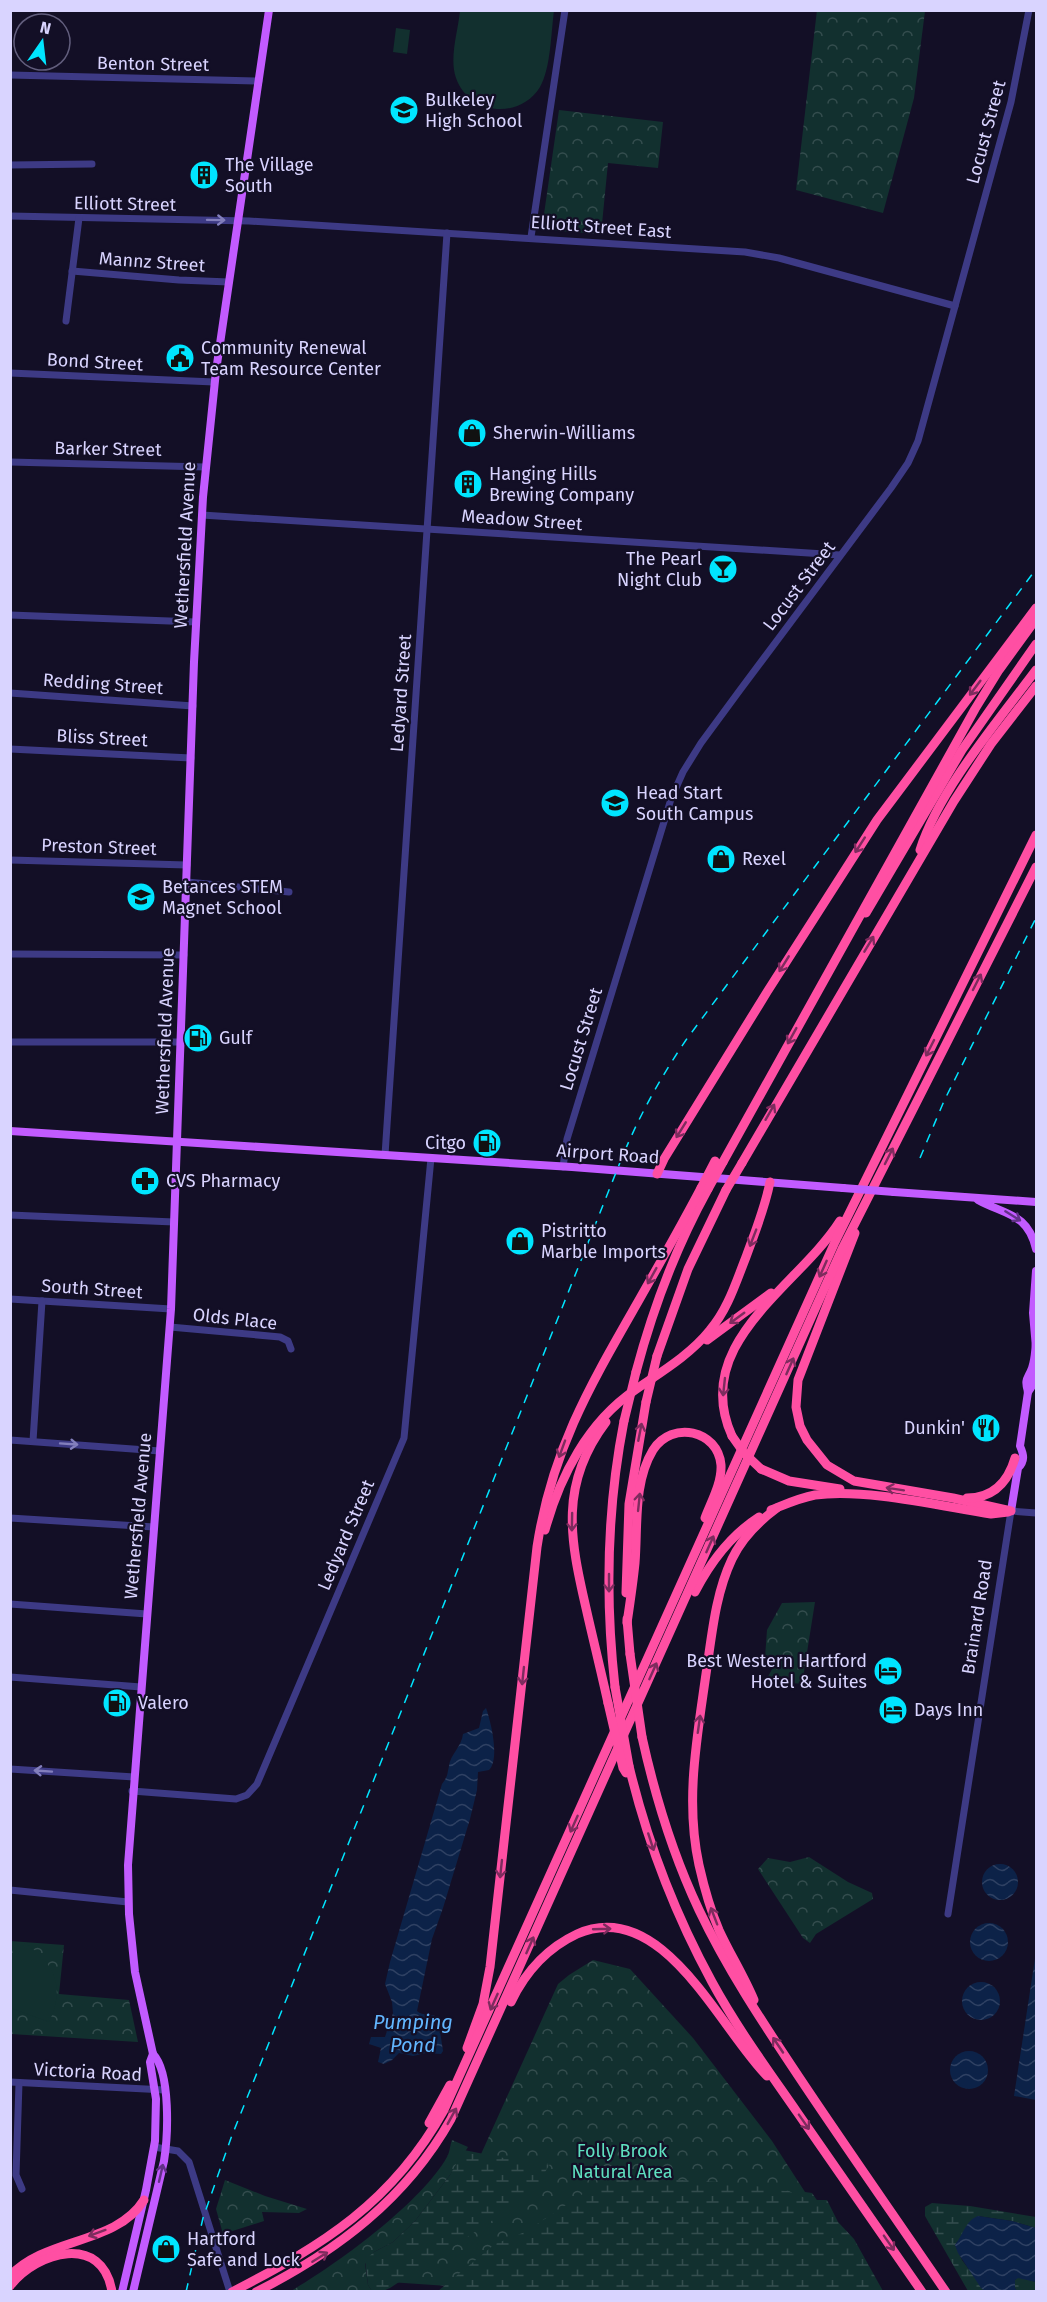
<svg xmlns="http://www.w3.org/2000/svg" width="1047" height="2302" font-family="'Fira Sans',sans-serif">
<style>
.forest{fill:url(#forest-crowns)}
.wetland{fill:url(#wetland-marsh)}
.garden{fill:#12302f}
.water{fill:url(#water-waves)}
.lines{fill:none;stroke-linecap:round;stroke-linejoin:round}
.minor{stroke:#3d3a85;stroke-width:7}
.major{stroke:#c25bff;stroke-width:8}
.highway{stroke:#ff4fa3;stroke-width:9}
.rail{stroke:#00e5ff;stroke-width:1.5;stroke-dasharray:9 8;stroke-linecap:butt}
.major-bridge{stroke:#c25bff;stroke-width:8}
.highway-bridge{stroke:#ff4fa3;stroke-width:9}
.oneway{stroke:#837fbc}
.oneway2{stroke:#7d2c5e}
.oneway3{stroke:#623188}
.labels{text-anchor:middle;stroke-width:4.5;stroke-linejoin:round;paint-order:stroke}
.street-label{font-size:18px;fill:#d9d4ff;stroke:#130f26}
.poi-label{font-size:18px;fill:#d9d4ff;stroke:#130f26;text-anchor:start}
.park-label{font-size:18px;fill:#5fe0c0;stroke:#130f26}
.water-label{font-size:20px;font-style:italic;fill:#62b6ff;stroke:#130f26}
</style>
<defs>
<pattern id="forest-crowns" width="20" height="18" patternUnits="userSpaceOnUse" patternTransform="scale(1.5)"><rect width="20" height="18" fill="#12302f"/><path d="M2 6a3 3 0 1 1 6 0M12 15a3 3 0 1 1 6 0" fill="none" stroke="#344d4e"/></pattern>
<pattern id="wetland-marsh" width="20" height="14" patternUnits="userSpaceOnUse" patternTransform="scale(1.5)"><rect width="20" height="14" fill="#12302f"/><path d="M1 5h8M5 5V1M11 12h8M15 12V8" fill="none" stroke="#344d4e"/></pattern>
<pattern id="water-waves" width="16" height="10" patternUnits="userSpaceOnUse" patternTransform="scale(1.5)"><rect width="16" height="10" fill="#0c2248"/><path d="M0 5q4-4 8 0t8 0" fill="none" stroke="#2f4163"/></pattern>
</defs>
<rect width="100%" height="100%" fill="#130f26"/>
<g class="forest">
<polygon points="817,10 925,11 914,98 883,213 796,190"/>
<polygon points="559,110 663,122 658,168 608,163 601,234 544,230 542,228"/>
<polygon points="815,1602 802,1684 766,1680 775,1664 765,1658 767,1630 782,1603"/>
<polygon points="809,1857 848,1882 872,1893 873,1899 816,1934 810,1943 803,1938 758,1869 768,1858 790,1862"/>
<polygon points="10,1941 64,1945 59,1994 129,2000 138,2042 11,2034"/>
<polygon points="593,1960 630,1969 693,2038 772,2141 805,2192 812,2193 880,2291 448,2286 375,2281 477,2163 558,1984 569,1975"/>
<path d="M 452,2140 L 468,2147 L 450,2175 L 415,2221 L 393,2242 L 374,2252 L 365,2264 L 368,2285 L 372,2291 L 289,2292 C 335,2266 421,2203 447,2157 C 450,2152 450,2145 452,2140 Z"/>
<polygon points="225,2180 265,2196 307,2209 299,2213 262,2212 264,2221 223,2234 216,2209"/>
</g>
<g class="wetland">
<polygon points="464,2150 534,2164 550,2164 537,2185 511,2208 390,2288 383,2291 372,2291 368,2285 365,2260 374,2252 393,2242 415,2221 450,2175"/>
<polygon points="616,2172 643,2178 738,2183 790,2192 810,2200 827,2200 838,2222 854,2239 883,2291 438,2291 495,2244 525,2232"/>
<path d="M 932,2203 L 970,2206 L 1036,2217 L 1036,2228 L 1012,2221 L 978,2216 C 967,2224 964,2234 955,2245 L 962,2260 L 985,2291 L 968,2291 L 925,2216 L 925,2207 Z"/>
<polygon points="1018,2277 1036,2282 1036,2291 1017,2291 1015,2288 1015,2280"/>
</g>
<g class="garden">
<path d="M 460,11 L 554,11 C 551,32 551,68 540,87 C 520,120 469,115 456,78 C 449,58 458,31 460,11 Z"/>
<polygon points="396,28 410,30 407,54 393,52"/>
<path d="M 25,1943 C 56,1964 65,1989 49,2022 L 11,2008 L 11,1965 Z"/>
</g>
<g class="water">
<path d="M 486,1708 C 491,1722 500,1759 489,1770 L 478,1772 L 477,1790 L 470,1819 L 443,1908 L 432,1939 L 417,2011 C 423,2017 432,2012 438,2018 L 443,2051 L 441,2054 L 426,2053 L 413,2056 L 399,2053 L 392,2060 L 384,2064 L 378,2062 L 381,2048 L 369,2044 L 371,2037 L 385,2037 L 393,2013 L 392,2002 L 385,1984 L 390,1962 L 442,1784 C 448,1776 447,1775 449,1766 C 450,1755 462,1746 463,1734 L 479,1728 L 483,1711 Z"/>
<circle cx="1000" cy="1882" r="18"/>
<circle cx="989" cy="1942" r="19"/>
<polygon points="1036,1952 1036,2100 1014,2096"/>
<circle cx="981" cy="2001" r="19"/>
<circle cx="969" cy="2070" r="19"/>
<path d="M 978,2216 L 1012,2221 L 1036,2228 L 1036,2282 L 1018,2278 L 1015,2280 L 1015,2288 L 1017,2291 L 985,2291 L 981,2288 L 958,2253 L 955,2245 C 963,2235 966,2220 978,2216 Z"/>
</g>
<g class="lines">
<g class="minor">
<polyline points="10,75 259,81"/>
<polyline points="10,165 92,164"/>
<polyline points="10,216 249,221 745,252 779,258 955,306"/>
<polyline points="531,237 565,10"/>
<polyline points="72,271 179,280 229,282"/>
<polyline points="66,321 79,218"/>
<polyline points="10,373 214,382"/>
<polyline points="10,462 205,467"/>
<polyline points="202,515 840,555"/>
<polyline points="10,615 196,622"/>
<polyline points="10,693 193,706"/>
<polyline points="10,749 191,758"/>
<polyline points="10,860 187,865"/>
<polyline points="187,882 289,892"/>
<polyline points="10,954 184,955"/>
<polyline points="10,1042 181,1042"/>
<polyline points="385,1155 447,233"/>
<polyline points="563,1167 567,1139 671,799 683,772 701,743 740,690 891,488 908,463 918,441 1011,102 1029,10"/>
<polyline points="10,1215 174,1222"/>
<polyline points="10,1299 171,1309"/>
<polyline points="170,1327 280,1337 288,1341 291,1349"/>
<polyline points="10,1440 160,1451"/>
<polyline points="33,1441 42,1301"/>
<polyline points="10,1518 154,1527"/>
<polyline points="10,1604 147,1614"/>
<polyline points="10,1677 141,1687"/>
<polyline points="10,1769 134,1777"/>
<polyline points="132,1791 236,1799 247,1795 257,1784 404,1438 431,1158"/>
<polyline points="10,1890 128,1902"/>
<polyline points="948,1914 1011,1511 1036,1513"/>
<polyline points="10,2082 165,2090"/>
<polyline points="19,2083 16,2175 22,2189"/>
<polyline points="154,2147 178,2151 189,2162 230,2292"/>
</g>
<g class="major">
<polyline points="10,1131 572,1167 843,1188"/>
<polyline points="894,1192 1036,1202"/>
<path d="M 978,1200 C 1005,1215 1028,1213 1036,1249"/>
<polyline points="1036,1348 1033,1313 1036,1271"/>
<path d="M 1028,1392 C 1034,1384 1036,1380 1032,1371"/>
<path d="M 1011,1511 L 1018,1468 C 1025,1461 1024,1455 1020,1446 L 1028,1392 C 1024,1378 1028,1379 1032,1368 C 1035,1360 1035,1351 1036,1343"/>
<polyline points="122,2292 146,2190 155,2141 156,2099 150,2062 153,2054"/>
<path d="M 133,2292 L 164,2161 C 168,2136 171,2073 153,2054 L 135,1972 L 129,1914 L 128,1865 L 171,1309 L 194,662 L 203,497 L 216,371 L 269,10"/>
</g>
<g class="highway">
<path d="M 920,850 C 939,790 998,721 1036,670"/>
<polyline points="866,913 962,750 1036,644"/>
<polyline points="723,1162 975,709 999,670 1036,619"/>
<polyline points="742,1163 954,801 991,744 1036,686"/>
<polyline points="657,1174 664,1159 767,992 877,820 1036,608"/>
<polyline points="855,1233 798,1380 796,1407 800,1426 807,1440 827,1465 854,1481 953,1498 1011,1511"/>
<polyline points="707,1340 771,1293"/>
<polyline points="657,1356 688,1269 726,1190"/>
<path d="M 636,1372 C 653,1308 676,1247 708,1189"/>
<path d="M 606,1422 C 559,1484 570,1539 586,1608 C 593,1639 601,1671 608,1703"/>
<path d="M 732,1436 C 690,1343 798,1287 840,1221"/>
<polyline points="761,1469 789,1481 840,1489"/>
<path d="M 967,1498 C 994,1498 1008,1482 1015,1458"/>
<path d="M 771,1510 C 786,1504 799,1498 815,1495 C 865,1488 940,1506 991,1514 L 1008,1512"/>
<path d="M 545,1530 C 560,1476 588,1422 635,1390 C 661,1372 690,1355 710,1330 C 728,1309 736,1282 746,1257 C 755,1232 765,1208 770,1182"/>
<path d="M 695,1592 C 710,1563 731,1535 759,1517"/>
<polyline points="626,1593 629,1504 646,1402"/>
<polyline points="627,1619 630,1654"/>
<path d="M 627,1623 C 630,1603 633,1583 635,1563 C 638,1526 633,1483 653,1450 C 672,1420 718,1430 721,1465 C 722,1483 711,1502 705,1518"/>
<path d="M 615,1687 C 605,1598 607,1508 624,1421"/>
<path d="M 642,1737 C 655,1796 673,1855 699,1910 C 727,1969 763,2023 799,2077 C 847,2149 897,2220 946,2292"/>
<path d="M 629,1766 C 647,1841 675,1914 712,1982 C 737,2028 768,2070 797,2112 C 839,2172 881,2232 922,2292"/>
<path d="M 754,2000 C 744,1976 730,1954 719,1930 C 710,1909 704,1887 699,1865 C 685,1801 697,1738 706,1674 C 712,1635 715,1595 732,1559 C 742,1538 758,1522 777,1508"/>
<path d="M 511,2002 C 525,1973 547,1948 577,1934 C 662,1896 720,2029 767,2076"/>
<path d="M 467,2048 L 483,2004 L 490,1967 L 537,1547 C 552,1449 591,1384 639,1300 C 660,1263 681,1226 701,1188"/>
<polyline points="429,2123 450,2085"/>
<path d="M 10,2276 C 46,2237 116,2245 144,2200"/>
<path d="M 10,2286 C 37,2251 103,2233 112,2292"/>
<path d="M 232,2292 C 323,2245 392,2203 444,2110 L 835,1242 L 1036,835"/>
<path d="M 256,2292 C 337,2251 406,2199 451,2119 L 842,1249 L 1036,867"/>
</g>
<g class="rail">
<polyline points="920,1158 944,1101 1036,918"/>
<path d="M 186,2292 L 203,2218 L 231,2138 L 621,1160 C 638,1118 660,1078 686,1040 L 1036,569"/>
</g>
<polyline class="major-bridge" points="843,1188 894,1192"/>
<g class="highway-bridge">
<polyline points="701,1188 715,1161"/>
<polyline points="708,1189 723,1162"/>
<polyline points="726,1190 742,1163"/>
<polyline points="646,1402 657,1356"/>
<polyline points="624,1421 636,1372"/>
<polyline points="732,1436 744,1453 761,1469"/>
<polyline points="630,1654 642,1737"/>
<polyline points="615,1687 629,1766"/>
<polyline points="608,1703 623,1768 626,1773"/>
</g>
</g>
<defs><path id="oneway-shaft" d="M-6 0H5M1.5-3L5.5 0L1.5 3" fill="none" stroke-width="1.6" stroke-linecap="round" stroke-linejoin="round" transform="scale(1.5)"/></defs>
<g class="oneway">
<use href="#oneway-shaft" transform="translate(216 220) rotate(1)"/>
<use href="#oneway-shaft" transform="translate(69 1444) rotate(4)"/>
<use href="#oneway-shaft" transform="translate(43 1771) rotate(-176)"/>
</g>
<g class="oneway2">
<use href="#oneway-shaft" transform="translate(975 688) rotate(127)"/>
<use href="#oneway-shaft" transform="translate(860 845) rotate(123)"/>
<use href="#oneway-shaft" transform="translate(869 944) rotate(-59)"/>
<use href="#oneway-shaft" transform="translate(784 964) rotate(122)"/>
<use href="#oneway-shaft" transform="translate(977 982) rotate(-63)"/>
<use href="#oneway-shaft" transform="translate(792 1036) rotate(119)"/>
<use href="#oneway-shaft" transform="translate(930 1048) rotate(117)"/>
<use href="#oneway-shaft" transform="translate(770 1112) rotate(-60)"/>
<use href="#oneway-shaft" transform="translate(681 1130) rotate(122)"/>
<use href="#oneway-shaft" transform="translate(889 1156) rotate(-63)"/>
<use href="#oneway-shaft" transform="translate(753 1238) rotate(111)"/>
<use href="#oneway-shaft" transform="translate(823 1269) rotate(114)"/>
<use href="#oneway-shaft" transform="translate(652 1276) rotate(119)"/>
<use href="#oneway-shaft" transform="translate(737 1318) rotate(144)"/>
<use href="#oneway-shaft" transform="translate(790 1366) rotate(-66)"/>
<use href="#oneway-shaft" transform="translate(724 1387) rotate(96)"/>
<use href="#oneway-shaft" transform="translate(640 1432) rotate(-79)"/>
<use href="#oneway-shaft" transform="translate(562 1449) rotate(110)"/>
<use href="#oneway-shaft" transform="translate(895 1489) rotate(-171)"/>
<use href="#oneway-shaft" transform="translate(639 1502) rotate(-84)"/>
<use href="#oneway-shaft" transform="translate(572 1522) rotate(91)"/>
<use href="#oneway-shaft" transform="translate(710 1544) rotate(-66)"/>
<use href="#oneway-shaft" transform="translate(609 1583) rotate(90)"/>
<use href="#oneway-shaft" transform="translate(653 1671) rotate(-66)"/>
<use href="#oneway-shaft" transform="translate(523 1676) rotate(96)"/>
<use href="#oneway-shaft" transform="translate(699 1724) rotate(-82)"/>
<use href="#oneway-shaft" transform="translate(574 1824) rotate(114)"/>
<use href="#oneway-shaft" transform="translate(651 1842) rotate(72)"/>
<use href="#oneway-shaft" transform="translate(501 1869) rotate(96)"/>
<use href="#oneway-shaft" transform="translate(714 1916) rotate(-111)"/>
<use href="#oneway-shaft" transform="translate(602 1929) rotate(-2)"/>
<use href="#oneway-shaft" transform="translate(530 1945) rotate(-66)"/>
<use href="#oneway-shaft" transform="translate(494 2002) rotate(114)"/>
<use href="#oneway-shaft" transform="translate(778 2045) rotate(-124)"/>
<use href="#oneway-shaft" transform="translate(452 2116) rotate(-61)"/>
<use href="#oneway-shaft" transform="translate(804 2122) rotate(55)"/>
<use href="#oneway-shaft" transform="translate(97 2233) rotate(160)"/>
<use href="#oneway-shaft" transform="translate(889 2243) rotate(55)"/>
<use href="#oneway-shaft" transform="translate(320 2257) rotate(-32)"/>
</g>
<g class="oneway3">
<use href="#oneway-shaft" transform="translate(1013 1216) rotate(32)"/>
<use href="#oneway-shaft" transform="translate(161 2173) rotate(-77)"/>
</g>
<defs>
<g id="school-disc" transform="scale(1.5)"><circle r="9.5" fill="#00e5ff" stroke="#130f26"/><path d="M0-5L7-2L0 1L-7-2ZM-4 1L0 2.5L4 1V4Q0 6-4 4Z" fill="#111"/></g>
<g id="building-disc" transform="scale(1.5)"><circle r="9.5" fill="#00e5ff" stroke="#130f26"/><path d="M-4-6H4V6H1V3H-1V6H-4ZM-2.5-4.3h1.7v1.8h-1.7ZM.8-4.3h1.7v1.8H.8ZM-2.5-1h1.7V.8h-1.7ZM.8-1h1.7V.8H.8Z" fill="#111"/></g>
<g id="civic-disc" transform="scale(1.5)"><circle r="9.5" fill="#00e5ff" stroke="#130f26"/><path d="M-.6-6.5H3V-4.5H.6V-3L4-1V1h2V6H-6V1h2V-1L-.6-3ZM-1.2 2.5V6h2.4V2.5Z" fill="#111"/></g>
<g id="shop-disc" transform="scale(1.5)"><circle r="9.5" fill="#00e5ff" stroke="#130f26"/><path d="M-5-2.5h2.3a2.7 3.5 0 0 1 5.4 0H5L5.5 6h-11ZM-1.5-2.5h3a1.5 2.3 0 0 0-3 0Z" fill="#111"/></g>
<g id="bar-disc" transform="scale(1.5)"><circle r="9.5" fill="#00e5ff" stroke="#130f26"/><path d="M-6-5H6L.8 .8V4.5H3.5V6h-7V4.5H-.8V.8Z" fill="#111"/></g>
<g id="fuel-disc" transform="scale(1.5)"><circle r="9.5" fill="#00e5ff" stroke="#130f26"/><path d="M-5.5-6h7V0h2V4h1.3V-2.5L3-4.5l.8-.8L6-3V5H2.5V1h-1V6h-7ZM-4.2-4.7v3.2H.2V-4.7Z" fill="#111"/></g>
<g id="pharmacy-disc" transform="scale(1.5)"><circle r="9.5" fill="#00e5ff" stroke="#130f26"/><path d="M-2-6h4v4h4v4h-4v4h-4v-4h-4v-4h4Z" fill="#111"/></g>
<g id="restaurant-disc" transform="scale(1.5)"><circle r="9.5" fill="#00e5ff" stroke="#130f26"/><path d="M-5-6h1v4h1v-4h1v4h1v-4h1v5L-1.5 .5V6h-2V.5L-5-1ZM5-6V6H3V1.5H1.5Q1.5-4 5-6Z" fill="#111"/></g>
<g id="hotel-disc" transform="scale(1.5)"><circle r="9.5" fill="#00e5ff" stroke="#130f26"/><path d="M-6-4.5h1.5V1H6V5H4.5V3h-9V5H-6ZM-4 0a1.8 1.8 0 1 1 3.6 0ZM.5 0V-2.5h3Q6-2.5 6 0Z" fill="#111"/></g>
</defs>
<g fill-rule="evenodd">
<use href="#school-disc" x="404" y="110"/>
<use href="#building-disc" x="204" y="175"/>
<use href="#civic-disc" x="180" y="358"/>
<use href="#shop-disc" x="472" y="433"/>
<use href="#building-disc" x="468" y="484"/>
<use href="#bar-disc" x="723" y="569"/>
<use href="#school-disc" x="615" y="803"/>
<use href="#shop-disc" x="721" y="859"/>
<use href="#school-disc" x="141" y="897"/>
<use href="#fuel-disc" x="198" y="1038"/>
<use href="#fuel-disc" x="487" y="1143"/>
<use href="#pharmacy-disc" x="145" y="1181"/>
<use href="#shop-disc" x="520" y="1241"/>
<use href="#restaurant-disc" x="986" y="1428"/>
<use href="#hotel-disc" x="888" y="1671"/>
<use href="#fuel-disc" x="117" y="1703"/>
<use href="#hotel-disc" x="893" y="1710"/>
<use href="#shop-disc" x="166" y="2249"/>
</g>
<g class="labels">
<g class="street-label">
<text transform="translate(153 64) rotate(1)" y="6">Benton Street</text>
<text transform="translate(986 132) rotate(-75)" y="6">Locust Street</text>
<text transform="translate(125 204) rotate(1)" y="6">Elliott Street</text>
<text transform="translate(601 227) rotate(4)" y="6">Elliott Street East</text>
<text transform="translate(152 262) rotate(4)" y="6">Mannz Street</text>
<text transform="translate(95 362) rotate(3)" y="6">Bond Street</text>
<text transform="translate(108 449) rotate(1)" y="6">Barker Street</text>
<text transform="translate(522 520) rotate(4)" y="6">Meadow Street</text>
<text transform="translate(185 545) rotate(-87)" y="6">Wethersfield Avenue</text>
<text transform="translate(799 586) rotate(-53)" y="6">Locust Street</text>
<text transform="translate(103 684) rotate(4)" y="6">Redding Street</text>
<text transform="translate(401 693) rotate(-86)" y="6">Ledyard Street</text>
<text transform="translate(102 738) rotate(3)" y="6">Bliss Street</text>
<text transform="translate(99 847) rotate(2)" y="6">Preston Street</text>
<text transform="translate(165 1031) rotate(-88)" y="6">Wethersfield Avenue</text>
<text transform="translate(581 1039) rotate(-73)" y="6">Locust Street</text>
<text transform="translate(608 1154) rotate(4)" y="6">Airport Road</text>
<text transform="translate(92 1289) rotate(4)" y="6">South Street</text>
<text transform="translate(235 1319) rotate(6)" y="6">Olds Place</text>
<text transform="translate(138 1516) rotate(-85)" y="6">Wethersfield Avenue</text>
<text transform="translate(346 1535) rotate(-67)" y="6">Ledyard Street</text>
<text transform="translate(977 1617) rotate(-81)" y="6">Brainard Road</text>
<text transform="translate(88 2072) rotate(3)" y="6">Victoria Road</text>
</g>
<g class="poi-label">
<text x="425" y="106">Bulkeley<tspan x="425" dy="21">High School</tspan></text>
<text x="225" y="171">The Village<tspan x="225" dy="21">South</tspan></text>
<text x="201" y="354">Community Renewal<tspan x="201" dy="21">Team Resource Center</tspan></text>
<text x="493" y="439">Sherwin-Williams</text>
<text x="489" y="480">Hanging Hills<tspan x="489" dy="21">Brewing Company</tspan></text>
<text x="702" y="565" text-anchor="end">The Pearl<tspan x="702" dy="21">Night Club</tspan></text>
<text x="636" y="799">Head Start<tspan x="636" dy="21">South Campus</tspan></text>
<text x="742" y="865">Rexel</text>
<text x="162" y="893">Betances STEM<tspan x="162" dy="21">Magnet School</tspan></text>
<text x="219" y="1044">Gulf</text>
<text x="466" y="1149" text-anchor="end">Citgo</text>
<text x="166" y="1187">CVS Pharmacy</text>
<text x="541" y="1237">Pistritto<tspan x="541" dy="21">Marble Imports</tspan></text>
<text x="965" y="1434" text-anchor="end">Dunkin'</text>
<text x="867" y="1667" text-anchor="end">Best Western Hartford<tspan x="867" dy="21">Hotel &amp; Suites</tspan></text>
<text x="138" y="1709">Valero</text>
<text x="914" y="1716">Days Inn</text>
<text x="187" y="2245">Hartford<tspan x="187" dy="21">Safe and Lock</tspan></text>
</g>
<g class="park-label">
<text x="622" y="2157">Folly Brook<tspan x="622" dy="21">Natural Area</tspan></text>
</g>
<g class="water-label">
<text x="413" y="2029">Pumping<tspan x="413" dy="23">Pond</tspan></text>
</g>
</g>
<rect width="1047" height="2302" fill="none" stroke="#d9d4ff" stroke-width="24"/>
<g transform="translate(42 42) rotate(14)"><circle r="28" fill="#130f26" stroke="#625e7d" stroke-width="1.5"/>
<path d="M0-4.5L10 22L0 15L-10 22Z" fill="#00e5ff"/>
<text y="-9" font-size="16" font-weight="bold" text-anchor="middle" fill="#d9d4ff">N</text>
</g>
</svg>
